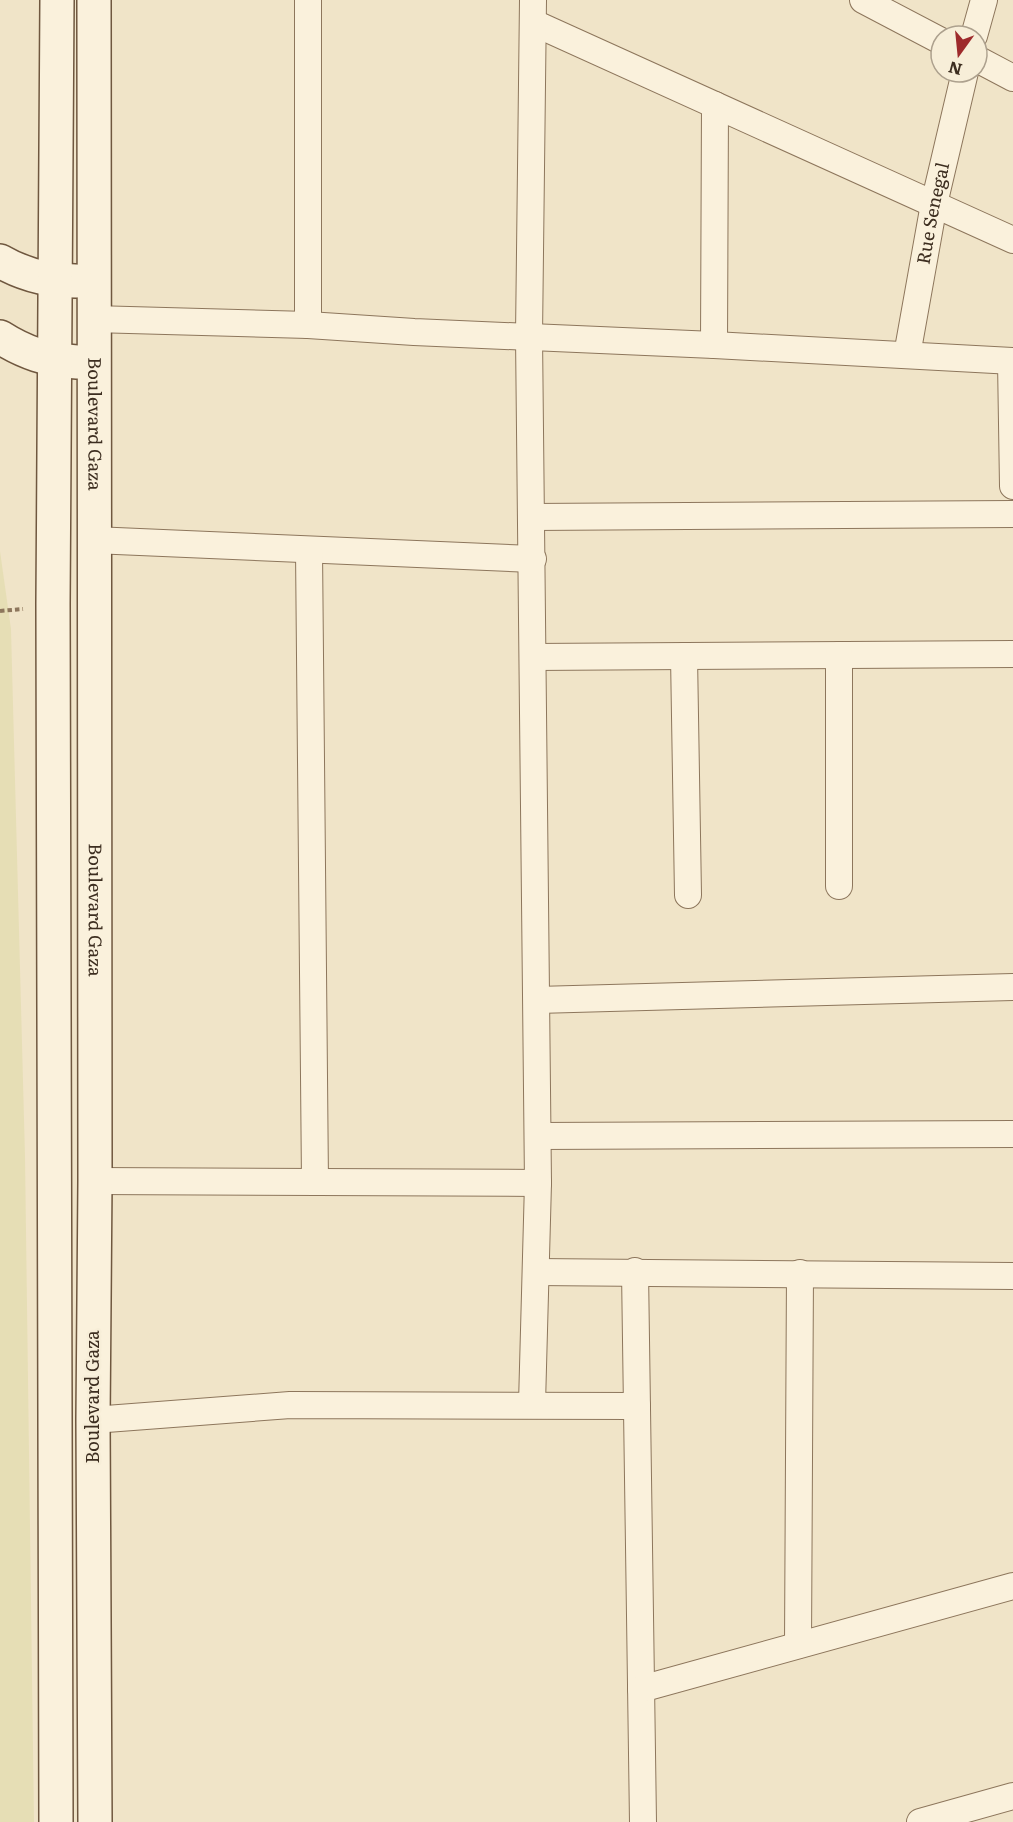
<svg xmlns="http://www.w3.org/2000/svg" width="1013" height="1822" font-family="Literata,serif">
<style>
.farmland{fill:#e6deb5}
.lines{fill:none;stroke-linecap:round;stroke-linejoin:round}
.street-casing{stroke:#8d765c;stroke-width:28}
.secondary-casing{stroke:#6f573f;stroke-width:36}
.path{stroke:#8d765c;stroke-width:4;stroke-dasharray:4.5 3;stroke-linecap:butt}
.street{stroke:#faf1dc;stroke-width:26}
.secondary{stroke:#faf1dc;stroke-width:33}
.labels{text-anchor:middle;stroke-width:5;stroke-linejoin:round;paint-order:stroke}
.street-label{font-size:18px;fill:#3d2e20;stroke:#f7eed8}
</style>
<rect width="100%" height="100%" fill="#f0e4c8"/>
<polygon class="farmland" points="0,551 11,629 25,1156 34,1822 0,1822"/>
<g class="lines">
<g class="street-casing">
<g id="street">
<polyline points="308,0 308,325"/>
<polyline points="863,0 941,41"/>
<polyline points="534,23 1013,240"/>
<polyline points="974,36 984,0"/>
<polyline points="977,59 1013,78"/>
<polyline points="93,319 308,325 414,332 714,345 1013,361"/>
<polyline points="714,345 715,105"/>
<path id="s1" d="M 907,355 L 934,204 L 965,72"/>
<polyline points="1011,361 1013,486"/>
<polyline points="532,517 1013,514"/>
<polyline points="93,540 533,559"/>
<polyline points="309,550 315,1182"/>
<polyline points="684,656 688,895"/>
<polyline points="533,657 1013,654"/>
<polyline points="839,886 839,655"/>
<polyline points="537,1000 1013,987"/>
<polyline points="538,1136 1013,1134"/>
<polyline points="95,1181 538,1183"/>
<polyline points="635,1271 643,1822"/>
<polyline points="536,1272 1013,1276"/>
<polyline points="532,1404 538,1183 529,336 533,0"/>
<polyline points="93,1420 290,1405 637,1406"/>
<polyline points="798,1645 800,1273"/>
<polyline points="641,1689 1013,1586"/>
<polyline points="920,1822 1013,1796"/>
</g>
</g>
<g class="secondary-casing">
<g id="secondary">
<path id="s2" d="M 94,0 L 95,1181 L 93,1420 L 95,1822"/>
<path d="M 0,261 C 24,275 49,281 76,281"/>
<path d="M 0,337 C 25,353 47,360 77,362"/>
<polyline points="56,1822 53,604 57,0"/>
</g>
</g>
<polyline class="path" points="0,611 23,609"/>
<use href="#street" class="street"/>
<use href="#secondary" class="secondary"/>
</g>
<g class="labels">
<g class="street-label">
<text dy="6" stroke="none"><textPath href="#s1" startOffset="144">Rue Senegal</textPath></text>
<text dy="6" stroke="none"><textPath href="#s2" startOffset="424">Boulevard Gaza</textPath></text>
<text dy="6" stroke="none"><textPath href="#s2" startOffset="910">Boulevard Gaza</textPath></text>
<text transform="translate(93 1397) rotate(-90)" y="6">Boulevard Gaza</text>
</g>
</g>
<g transform="translate(959 54) rotate(195)"><circle r="28" fill="#f7eed8" stroke="#ada18e" stroke-width="1.5"/>
<path d="M0-4.5L10 22L0 15L-10 22Z" fill="#9e2a2b"/>
<text y="-9" font-size="16" font-weight="bold" text-anchor="middle" fill="#3d2e20">N</text>
</g>
</svg>
